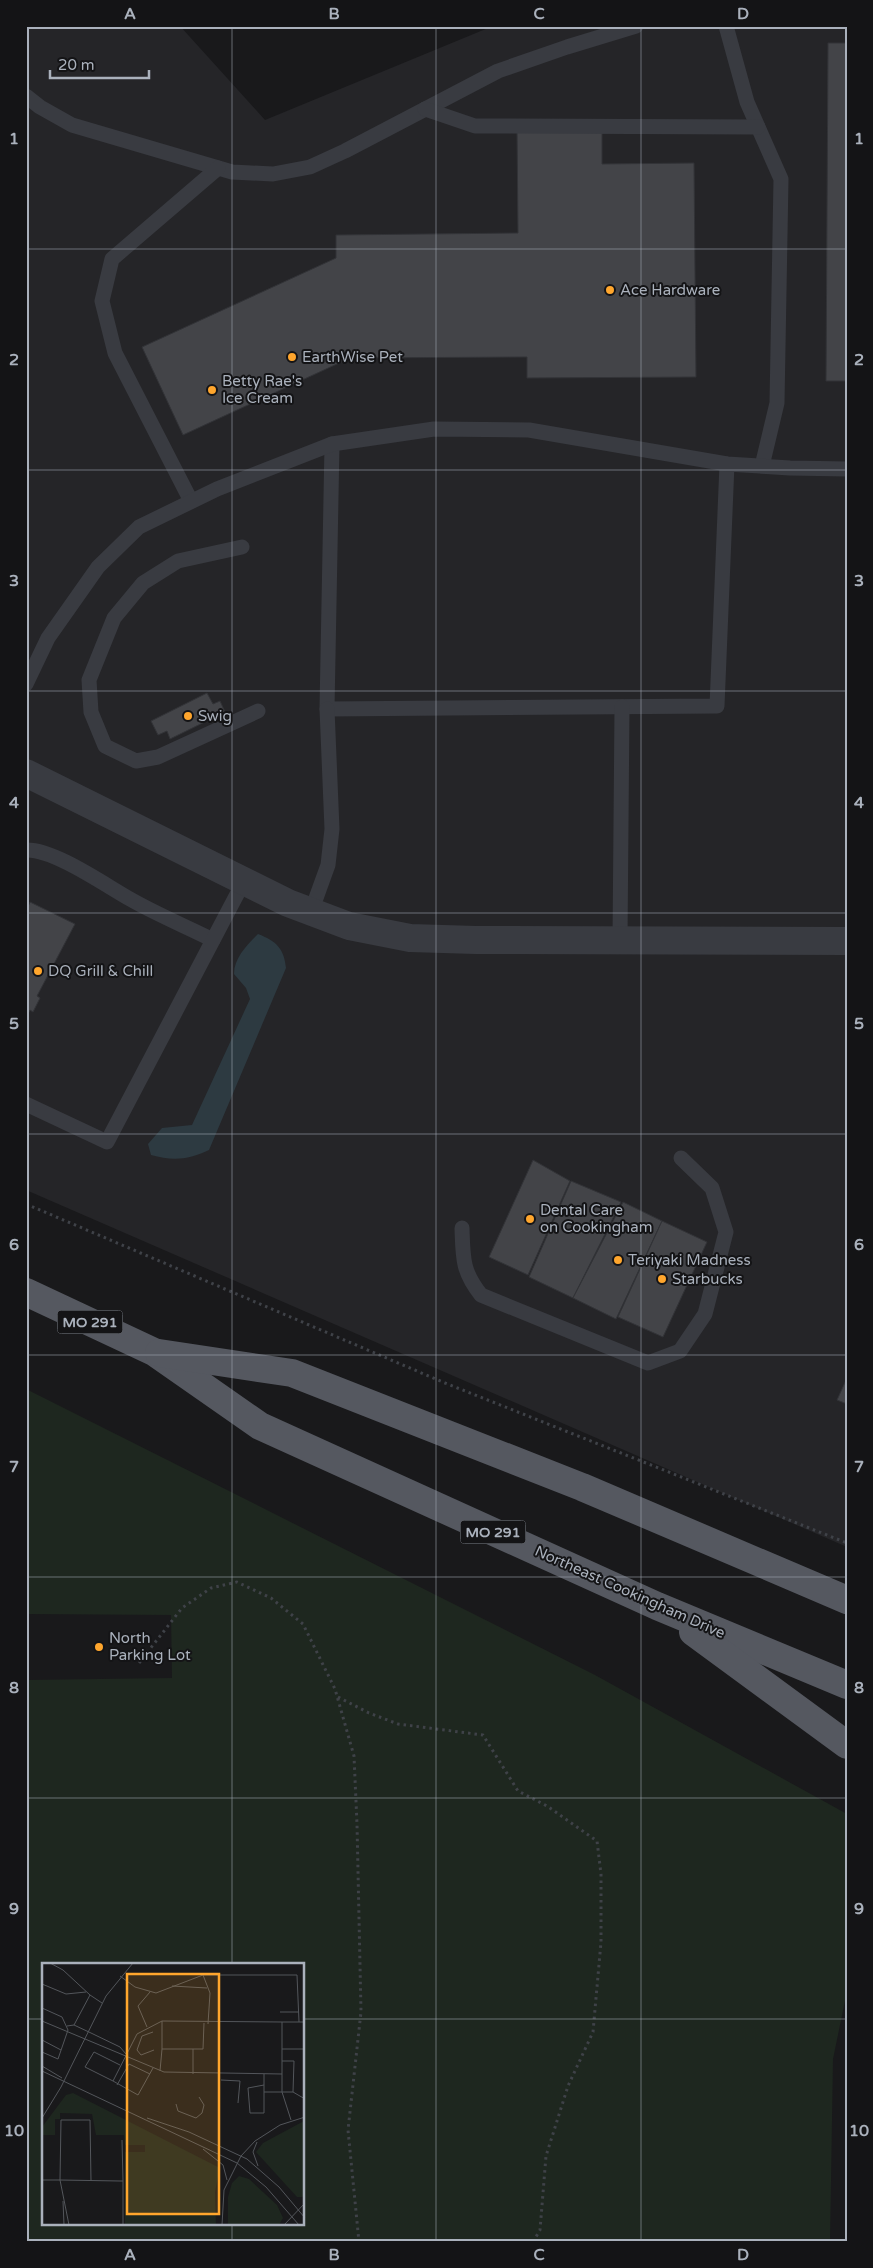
<svg xmlns="http://www.w3.org/2000/svg" width="873" height="2268" font-family="'Varela Round',sans-serif">
<style>
.built{fill:#252528}
.green{fill:#1e271f;fill-rule:evenodd}
.water{fill:#2d3a41}
.building{fill:#434448;stroke:#323337}
.lines{fill:none;stroke-linecap:round;stroke-linejoin:round}
.path{stroke:#3f4248;stroke-width:3;stroke-dasharray:2.5 4;stroke-linecap:butt}
.service{stroke:#393b41;stroke-width:15}
.minor{stroke:#393b41;stroke-width:28}
.primary{stroke:#555860;stroke-width:28}
.grid{fill:none;stroke:#aab1bc;stroke-width:1;stroke-opacity:0.55}
.poi-dot{fill:#ffa62d;stroke:#141416;stroke-width:2}
.labels{text-anchor:middle;stroke-width:4;stroke-linejoin:round;paint-order:stroke}
.shield{fill:#141416;stroke:#7d828a;stroke-width:1}
.shield-label{font-size:14px;font-weight:bold;fill:#aab1bc}
.poi-label{font-size:15px;fill:#aab1bc;stroke:#141416;text-anchor:start}
.street-label{font-size:15px;fill:#aab1bc;stroke:#141416}
.inset-road{fill:none;stroke:#53565b;stroke-width:1}
.view{fill:#ffa62d;fill-opacity:0.15;stroke:#ffa62d;stroke-width:2.5}
.inset-edge{fill:none;stroke:#aab1bc;stroke-width:2.5}
.neatline{fill:none;stroke:#aab1bc;stroke-width:2}
.grid-label{font-size:16px;text-anchor:middle;font-weight:bold;fill:#aab1bc}
</style>
<rect width="100%" height="100%" fill="#19191b"/>
<polygon class="built" points="26,26 180,26 265,120 493,26 847,26 847,1547 26,1190"/>
<path class="green" d="M 26,1389 L 595,1675 L 847,1814 L 847,1991 L 833,2059 L 830,2242 L 26,2242 L 26,1680 L 172,1678 L 171,1615 L 26,1614 ZM 44,1964 L 304,1964 L 304,2224 L 44,2224 Z"/>
<path class="water" d="M 258,934 C 276,941 284,948 286,968 L 209,1150 C 189,1160 172,1161 151,1155 L 148,1144 L 162,1128 L 192,1125 L 250,999 L 246,988 L 234,974 C 234,958 247,945 258,934 Z"/>
<g class="building">
<polygon points="828,43 847,43 847,381 826,381"/>
<polygon points="517,129 602,129 602,164 694,163 696,377 527,378 527,357 350,358 183,435 142,347 336,258 336,235 518,233"/>
<polygon points="207,693 213,704 220,701 225,712 170,739 167,731 158,735 151,721"/>
<polygon points="30,902 75,924 37,996 40,998 33,1012 30,1010 26,1018 26,911"/>
<polygon points="533,1160 570,1181 528,1275 489,1257"/>
<polygon points="571,1181 621,1202 573,1298 529,1277"/>
<polygon points="623,1202 662,1221 616,1319 573,1298"/>
<polygon points="662,1221 707,1242 663,1337 618,1317"/>
<polygon points="847,1378 847,1404 837,1400"/>
</g>
<g class="lines">
<g class="path">
<polyline points="26,1204 445,1383 847,1543"/>
<polyline points="139,1663 182,1608 211,1588 237,1582 271,1598 303,1624 335,1689 354,1756 357,1824 361,2012 348,2130 359,2242"/>
<polyline points="338,1697 369,1713 398,1724 483,1735 518,1791 547,1806 597,1841 601,1874 601,1942 593,2032 568,2086 546,2156 540,2230 533,2242"/>
</g>
<g class="service">
<polyline points="726,26 747,102 781,179 777,403 762,466"/>
<polyline points="26,96 40,107 72,125 232,172 273,174 310,167 345,151 498,71 567,47 636,26"/>
<polyline points="425,109 475,126 758,127"/>
<polyline points="332,444 327,709 717,706 727,464"/>
<polyline points="191,501 115,353 102,301 112,259 218,168"/>
<polyline points="242,547 178,561 143,583 114,618 89,680 91,712 105,746 136,761 158,757 258,711"/>
<polyline points="26,684 48,638 98,567 139,527 217,489 332,444 434,429 529,430 727,464 790,468 847,469"/>
<path d="M 26,850 C 54,849 105,885 130,899 C 156,914 185,926 213,940"/>
<polyline points="311,912 328,865 332,829 327,709"/>
<polyline points="620,940 622,707"/>
<polyline points="26,1104 107,1142 244,881"/>
<path d="M 462,1228 C 463,1258 462,1271 481,1295 L 648,1363 L 680,1351 L 705,1314 L 726,1232 L 712,1188 L 681,1158"/>
</g>
<polyline class="minor" points="26,773 288,903 349,926 410,938 476,940 847,941"/>
<g class="primary">
<polyline points="26,1292 154,1352 260,1426 657,1606 847,1685"/>
<polyline points="159,1353 292,1373 582,1487 847,1600"/>
<polyline points="693,1632 847,1745"/>
</g>
</g>
<path class="grid" d="M 232,26 L 232,1964M 436,26 L 436,2242M 641,26 L 641,2242M 26,249 L 847,249M 26,470 L 847,470M 26,691 L 847,691M 26,913 L 847,913M 26,1134 L 847,1134M 26,1355 L 847,1355M 26,1577 L 847,1577M 26,1798 L 847,1798M 26,2019 L 44,2019M 304,2019 L 847,2019M 232,2224 L 232,2242"/>
<g class="poi-dot">
<circle cx="610" cy="290" r="5"/>
<circle cx="292" cy="357" r="5"/>
<circle cx="212" cy="390" r="5"/>
<circle cx="188" cy="716" r="5"/>
<circle cx="38" cy="971" r="5"/>
<circle cx="530" cy="1219" r="5"/>
<circle cx="618" cy="1260" r="5"/>
<circle cx="662" cy="1279" r="5"/>
<circle cx="99" cy="1647" r="5"/>
</g>
<g class="labels">
<g class="shield">
<rect x="57.5" y="1310.5" width="65" height="23" rx="4"/>
<rect x="460.5" y="1520.5" width="65" height="23" rx="4"/>
</g>
<g class="shield-label">
<text x="90" y="1327">MO 291</text>
<text x="493" y="1537">MO 291</text>
</g>
<g class="poi-label">
<text x="620" y="295">Ace Hardware</text>
<text x="302" y="362">EarthWise Pet</text>
<text x="222" y="386">Betty Rae's<tspan x="222" dy="17">Ice Cream</tspan></text>
<text x="198" y="721">Swig</text>
<text x="48" y="976">DQ Grill &amp; Chill</text>
<text x="540" y="1215">Dental Care<tspan x="540" dy="17">on Cookingham</tspan></text>
<text x="628" y="1265">Teriyaki Madness</text>
<text x="672" y="1284">Starbucks</text>
<text x="109" y="1643">North<tspan x="109" dy="17">Parking Lot</tspan></text>
</g>
<g class="street-label">
<text transform="translate(630 1592) rotate(24)" y="5">Northeast Cookingham Drive</text>
</g>
</g>
<g transform="translate(42 1963)">
<rect width="262" height="262" fill="#19191b"/>
<path d="M 31,130 L 178,205 L 173,229 L 174,262 L 83,262 L 83,189 L 103,189 L 103,182 L 83,182 L 82,172 L 54,172 L 50,151 L 18,150 L 18,156 L 13,156 L 13,172 L 0,172 L 0,164 L 24,132 ZM 262,158 L 263,232 L 260,234 L 255,234 L 214,189 L 221,180 ZM 197,213 L 207,216 L 235,242 L 241,255 L 237,262 L 186,262 L 186,234 L 190,220 Z" fill="#1e271f"/>
<path class="inset-road" d="M 8,0 L 21,7 L 48,32M 161,12 L 168,30 L 166,61M 78,13 L 93,24 L 114,30 L 161,12 L 255,12 L 257,59M 0,21 L 24,31 L 44,29M 130,23 L 165,25M 0,45 L 20,54 L 26,67 L 16,96 L 0,89M 238,49 L 257,49M 0,58 L 122,109 L 240,111M 120,58 L 120,86 L 161,86 L 162,60M 32,62 L 48,32 L 60,40M 25,63 L 32,62 L 49,70 L 78,84 L 84,91M 105,64 L 96,43 L 108,29M 111,69 L 100,73 L 95,87 L 99,92 L 112,87M 0,77 L 19,87M 240,86 L 263,86M 240,98 L 252,98 L 251,129M 78,102 L 52,89 L 43,104 L 71,118 L 95,71 L 120,58 L 240,59M 0,103 L 20,115M 0,108 L 195,200 L 224,224 L 257,262M 118,108 L 120,86M 151,111 L 151,86M 222,111 L 222,129 L 251,129 L 263,136M 179,117 L 198,118 L 196,140M 71,118 L 96,132 L 111,105M 75,122 L 87,101 L 108,111M 222,122 L 206,125 L 208,150 L 222,150 L 222,129M 134,141 L 136,148 L 154,155 L 160,150 L 162,142 L 157,134M 0,155 L 19,124 L 64,33 L 91,0M 105,155 L 147,169 L 205,196 L 237,224 L 263,255M 249,157 L 240,129 L 240,59 L 263,59M 80,177 L 81,218M 215,179 L 211,189 L 216,203M 161,186 L 181,202 L 185,217M 0,217 L 18,217 L 27,262M 49,218 L 48,157 L 19,157 L 18,217 L 78,218 L 81,218 L 81,262M 21,238 L 22,262M 180,262 L 182,227 L 199,193 L 213,178 L 238,162 L 263,154M 242,262 L 263,240"/>
<path class="view" d="M 85,11 L 177,11 L 177,251 L 85,251 Z"/>
<rect width="262" height="262" class="inset-edge"/>
</g>
<rect width="873" height="2268" fill="none" stroke="#141416" stroke-width="55"/>
<path d="M50 70v8h99v-8" fill="none" stroke="#aab1bc" stroke-width="2.5"/>
<text x="58" y="70" font-size="15" fill="#aab1bc" stroke="#141416" stroke-width="4" paint-order="stroke">20 m</text>
<rect x="28" y="28" width="818" height="2212" class="neatline"/>
<g class="grid-label">
<text x="130" y="19">A</text>
<text x="334" y="19">B</text>
<text x="539" y="19">C</text>
<text x="743" y="19">D</text>
<text x="14" y="144">1</text>
<text x="859" y="144">1</text>
<text x="14" y="365">2</text>
<text x="859" y="365">2</text>
<text x="14" y="586">3</text>
<text x="859" y="586">3</text>
<text x="14" y="808">4</text>
<text x="859" y="808">4</text>
<text x="14" y="1029">5</text>
<text x="859" y="1029">5</text>
<text x="14" y="1250">6</text>
<text x="859" y="1250">6</text>
<text x="14" y="1472">7</text>
<text x="859" y="1472">7</text>
<text x="14" y="1693">8</text>
<text x="859" y="1693">8</text>
<text x="14" y="1914">9</text>
<text x="859" y="1914">9</text>
<text x="14" y="2136">10</text>
<text x="859" y="2136">10</text>
<text x="130" y="2260">A</text>
<text x="334" y="2260">B</text>
<text x="539" y="2260">C</text>
<text x="743" y="2260">D</text>
</g>
</svg>
